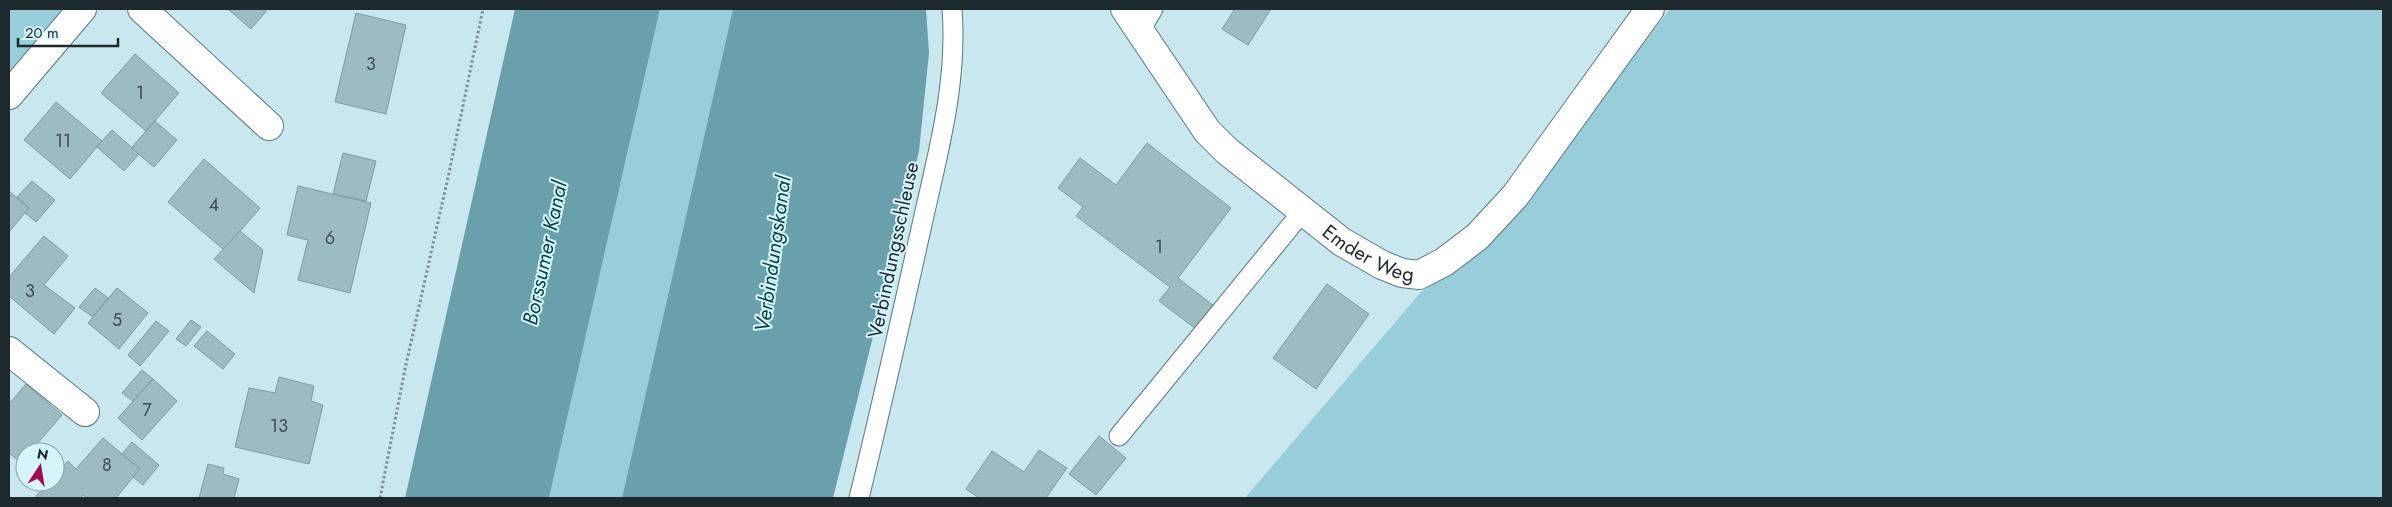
<svg xmlns="http://www.w3.org/2000/svg" width="2392" height="507" font-family="Jost,sans-serif">
<style>
.green{fill:#97ced9}
.water{fill:#69a0ab}
.building{fill:#9dbcc2;stroke:#7d9ba1}
.lines{fill:none;stroke-linecap:round;stroke-linejoin:round}
.service-casing{stroke:#5a777d;stroke-width:21}
.minor-casing{stroke:#5a777d;stroke-width:30}
.path{stroke:#7b9196;stroke-width:3;stroke-dasharray:2.5 2.5;stroke-linecap:butt}
.service{stroke:#fff;stroke-width:19}
.minor{stroke:#fff;stroke-width:28}
.labels{text-anchor:middle;stroke-width:4;stroke-linejoin:round;paint-order:stroke}
.number-label{font-size:18px;fill:#3d4e52}
.street-label{font-size:20px;fill:#1d292c;stroke:#d5f5fb}
.water-label{font-size:21px;font-style:italic;fill:#0b3f48;stroke:#d5f5fb}
</style>
<rect width="100%" height="100%" fill="#c8e7ee"/>
<g class="green">
<polygon points="9,9 82,9 9,95"/>
<polygon points="660,9 733,9 622,498 549,498"/>
<polygon points="1670,9 2383,9 2383,498 1245,498 1421,292 1480,253"/>
</g>
<g class="water">
<polygon points="515,9 660,9 549,498 405,498"/>
<polygon points="733,9 926,9 929,53 919,151 833,498 622,498"/>
</g>
<g class="building">
<polygon points="228,9 268,9 251,29"/>
<polygon points="1235,9 1271,9 1248,45 1222,29"/>
<polygon points="356,13 406,25 386,114 335,102"/>
<polygon points="135,54 179,93 146,131 101,93"/>
<polygon points="56,102 102,141 70,179 24,140"/>
<polygon points="155,121 177,140 154,167 131,148"/>
<polygon points="112,130 139,154 124,171 97,147"/>
<polygon points="1147,143 1231,208 1178,278 1214,306 1196,329 1159,301 1170,287 1076,216 1083,207 1058,188 1080,158 1116,185"/>
<polygon points="343,153 376,161 366,201 333,194"/>
<polygon points="204,159 260,208 224,250 168,202"/>
<polygon points="32,181 55,200 36,222 25,213 29,208 17,197"/>
<polygon points="298,186 371,203 350,293 298,280 308,240 287,235"/>
<polygon points="9,191 29,208 9,232"/>
<polygon points="240,231 263,250 254,293 214,259"/>
<polygon points="44,236 68,256 44,285 75,308 54,334 9,296 9,277"/>
<polygon points="1327,284 1369,314 1316,389 1273,358"/>
<polygon points="95,288 108,298 93,317 79,307"/>
<polygon points="117,288 148,313 119,349 88,323"/>
<polygon points="191,320 201,327 186,346 176,339"/>
<polygon points="156,321 169,331 140,366 128,355"/>
<polygon points="207,331 235,354 223,369 194,346"/>
<polygon points="142,370 153,379 133,401 122,393"/>
<polygon points="279,377 314,386 311,401 323,405 309,464 235,447 249,388 275,393"/>
<polygon points="153,379 177,401 142,440 118,418"/>
<polygon points="26,384 62,415 30,452 25,452 25,458 21,463 9,453 9,404"/>
<polygon points="1099,436 1126,458 1096,495 1069,474"/>
<polygon points="103,438 140,469 116,498 87,498 83,495 80,498 39,498 36,496 49,482 55,482 55,475 68,461 76,469"/>
<polygon points="132,442 159,465 143,485 133,477 140,469 122,454"/>
<polygon points="1039,450 1067,468 1046,498 979,498 966,489 992,451 1024,472"/>
<polygon points="208,464 224,468 223,474 239,479 234,498 199,498"/>
</g>
<g class="lines">
<g class="service-casing">
<g id="service">
<polyline points="1140,31 1153,9"/>
<polyline points="1119,436 1303,211"/>
<path d="M 859,498 C 881,409 901,319 921,229 C 937,156 958,84 952,9"/>
</g>
</g>
<g class="minor-casing">
<g id="minor">
<polyline points="142,9 269,126"/>
<path id="s1" d="M 1125,9 L 1207,131 L 1227,151 L 1342,242 L 1382,265 L 1402,273 L 1419,275 L 1444,262 L 1477,237 L 1515,196 L 1650,9"/>
<polyline points="9,95 82,9"/>
<polyline points="9,351 85,412"/>
</g>
</g>
<polyline class="path" points="380,498 405,369 449,173 483,9"/>
<use href="#service" class="service"/>
<use href="#minor" class="minor"/>
</g>
<g class="labels">
<g class="number-label">
<text x="371" y="70">3</text>
<text x="140" y="99">1</text>
<text x="63" y="147">11</text>
<text x="214" y="211">4</text>
<text x="330" y="244">6</text>
<text x="1159" y="253">1</text>
<text x="30" y="297">3</text>
<text x="117" y="326">5</text>
<text x="147" y="416">7</text>
<text x="279" y="432">13</text>
<text x="107" y="471">8</text>
</g>
<g class="street-label">
<text dy="7" stroke="none"><textPath href="#s1" startOffset="351">Emder Weg</textPath></text>
<text transform="translate(893 250) rotate(-78)" y="7">Verbindungsschleuse</text>
</g>
<g class="water-label">
<text transform="translate(545 253) rotate(-78)" y="7">Borssumer Kanal</text>
<text transform="translate(773 254) rotate(-82)" y="7">Verbindungskanal</text>
</g>
</g>
<rect width="2392" height="507" fill="none" stroke="#1d292c" stroke-width="20"/>
<g transform="translate(40 467) rotate(12)"><circle r="24" fill="#d5f5fb" stroke="#8ba3a8"/>
<path d="M0-4L9 19L0 12L-9 19Z" fill="#a10d52"/>
<text y="-8" font-size="14" font-weight="bold" text-anchor="middle" fill="#1d292c">N</text>
</g>
<path d="M18 38v8h100v-8" fill="none" stroke="#1d292c" stroke-width="2.5"/>
<text x="25" y="38" font-size="15" fill="#1d292c" stroke="#d5f5fb" stroke-width="4" paint-order="stroke">20 m</text>
</svg>
